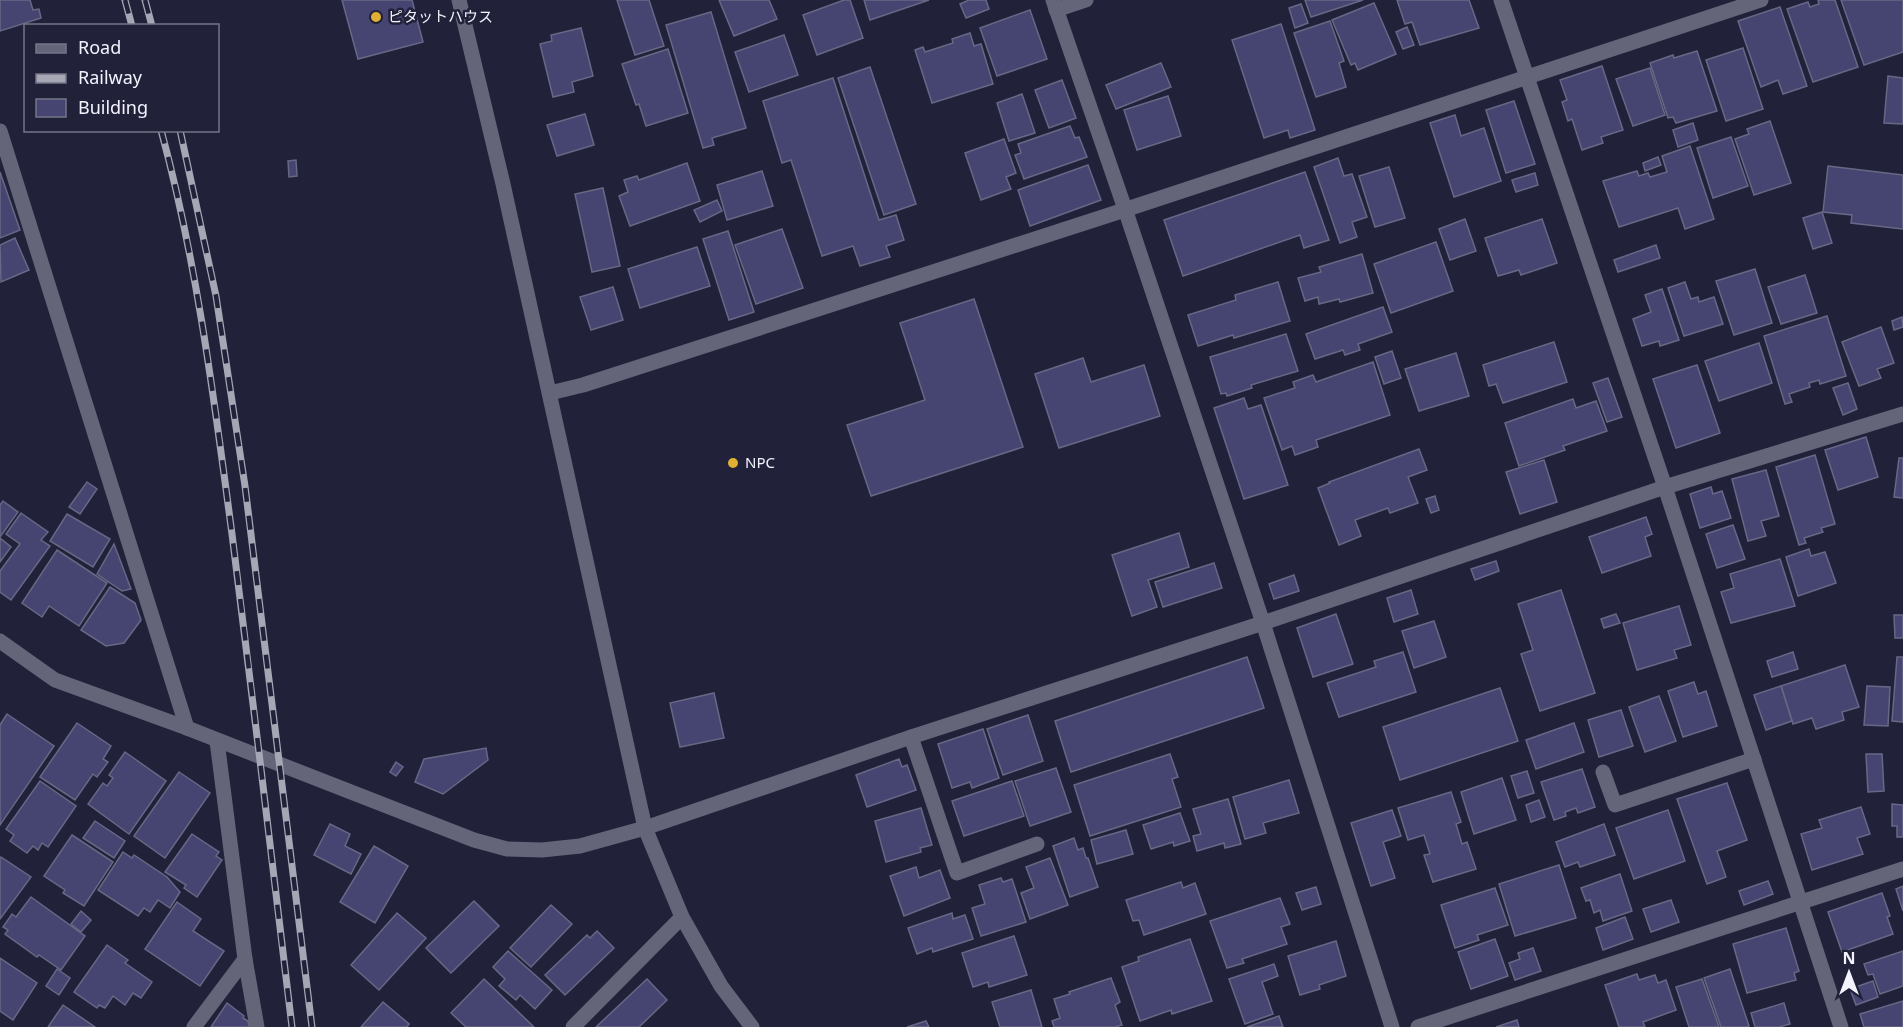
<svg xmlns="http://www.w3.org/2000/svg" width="1903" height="1027" font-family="'Noto Sans','Noto Sans JP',sans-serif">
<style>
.building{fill:#464470;stroke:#676885;stroke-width:1.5}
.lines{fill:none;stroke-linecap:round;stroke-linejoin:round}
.minor{stroke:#65657a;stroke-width:15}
.rail-casing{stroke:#a6a6b5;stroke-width:7}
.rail{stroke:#22213a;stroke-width:4.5;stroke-dasharray:14;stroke-linecap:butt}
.poi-dot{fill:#e0b034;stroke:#22213a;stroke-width:2}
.labels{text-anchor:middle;stroke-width:5;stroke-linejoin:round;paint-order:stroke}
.poi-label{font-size:15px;fill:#f2f3fd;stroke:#22213a;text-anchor:start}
</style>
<rect width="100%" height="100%" fill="#22213a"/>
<g class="building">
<polygon points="0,0 30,0 33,10 39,9 41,18 0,31"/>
<polygon points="342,0 412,0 423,42 358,59"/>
<polygon points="617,0 649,0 664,46 635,55"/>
<polygon points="719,0 769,0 777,19 734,36"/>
<polygon points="844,0 850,0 863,38 817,55 803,15"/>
<polygon points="864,0 929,0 870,20"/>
<polygon points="969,0 986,0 989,9 966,18 960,4"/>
<polygon points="1305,0 1363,0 1311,17"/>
<polygon points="1397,0 1469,0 1479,28 1420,45 1412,22 1405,24"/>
<polygon points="1818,0 1835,0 1858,67 1813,82 1787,9 1808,2 1810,7 1819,4"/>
<polygon points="1841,0 1903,0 1903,52 1864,65"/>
<polygon points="1374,3 1396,54 1358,70 1355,63 1351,65 1332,20"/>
<polygon points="1301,4 1308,23 1295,28 1289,8"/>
<polygon points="1780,7 1807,86 1783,94 1778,80 1761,87 1738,21"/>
<polygon points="1030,10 1047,59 997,76 980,28"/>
<polygon points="711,12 746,128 712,138 714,145 703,148 666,25"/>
<polygon points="1330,21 1344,61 1339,63 1346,87 1316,97 1294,33"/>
<polygon points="1281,24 1315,130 1290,138 1288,130 1264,138 1232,40"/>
<polygon points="1407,27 1414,45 1403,49 1396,32"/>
<polygon points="581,28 593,76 572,82 574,92 553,97 540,44 552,41 551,35"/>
<polygon points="970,33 974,46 981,44 993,84 932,103 915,50 923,47 925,52 953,43 952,39"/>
<polygon points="784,35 798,75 749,92 735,52"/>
<polygon points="1743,48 1763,109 1726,121 1706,60"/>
<polygon points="668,49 688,113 646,126 639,104 636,105 622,64"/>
<polygon points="1697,51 1717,111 1676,123 1673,117 1668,118 1650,63 1673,55 1674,58"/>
<polygon points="1161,63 1171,87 1116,109 1106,85"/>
<polygon points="1602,66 1623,130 1601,137 1603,143 1582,150 1572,119 1568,121 1562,102 1567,100 1560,80"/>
<polygon points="870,67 916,204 884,215 838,78"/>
<polygon points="1650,68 1665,115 1633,126 1616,79"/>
<polygon points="1888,76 1903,78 1903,124 1884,123"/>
<polygon points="833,78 879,220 896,215 904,240 886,246 890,257 860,266 853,246 822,256 791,160 782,163 763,101"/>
<polygon points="1062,80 1076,118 1049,128 1035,90"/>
<polygon points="1022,94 1035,133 1009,141 997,103"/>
<polygon points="1168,96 1181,136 1137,150 1124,110"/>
<polygon points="1514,101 1535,164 1506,173 1486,110"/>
<polygon points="585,114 594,145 557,156 547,125"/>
<polygon points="1455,115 1461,136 1484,128 1501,181 1454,197 1430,123"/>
<polygon points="1770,121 1791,183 1754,195 1735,139 1749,134 1747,129"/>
<polygon points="1693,123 1698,140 1678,147 1673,130"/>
<polygon points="1070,126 1075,138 1079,137 1087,157 1024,179 1015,155 1021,153 1018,144"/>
<polygon points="1731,137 1748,186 1713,198 1697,148"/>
<polygon points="1004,139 1016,173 1006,177 1011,189 981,200 965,153"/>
<polygon points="1690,146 1714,219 1685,229 1678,208 1619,227 1603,181 1637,171 1639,176 1648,173 1650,177 1667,172 1662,156"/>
<polygon points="1658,157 1661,165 1645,171 1643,163"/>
<polygon points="1338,158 1344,176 1352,174 1367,217 1352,222 1357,237 1340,243 1314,167"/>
<polygon points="296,160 297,176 289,177 288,161"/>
<polygon points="687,163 700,201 630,226 619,196 628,192 624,180 637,176 639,180"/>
<polygon points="1088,165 1101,200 1030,226 1018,190"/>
<polygon points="1828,166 1903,175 1903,229 1851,223 1852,215 1823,212"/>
<polygon points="1389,167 1405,218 1375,227 1359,176"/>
<polygon points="762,171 773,206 727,220 717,185"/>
<polygon points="0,172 20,230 0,238"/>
<polygon points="1305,172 1329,240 1304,248 1300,235 1183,276 1164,220"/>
<polygon points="1535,173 1538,185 1516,192 1512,180"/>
<polygon points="603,188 620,266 592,272 575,194"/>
<polygon points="717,200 722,211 700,222 694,210"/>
<polygon points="1822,212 1832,243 1813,249 1803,218"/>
<polygon points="1465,219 1476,251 1450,260 1439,229"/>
<polygon points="1542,219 1557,263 1521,275 1519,270 1498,276 1485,238"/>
<polygon points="782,229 803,288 756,304 735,245"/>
<polygon points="728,231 754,312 729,320 703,239"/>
<polygon points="15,238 29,270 1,282 0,245"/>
<polygon points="1436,242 1453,291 1391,313 1374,264"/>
<polygon points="1656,245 1660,258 1618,272 1614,260"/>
<polygon points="697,247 710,286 640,308 628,269"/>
<polygon points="1362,254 1373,293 1340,302 1339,299 1319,304 1318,297 1305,301 1298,278 1321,272 1319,267"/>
<polygon points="1755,269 1772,323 1734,335 1716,281"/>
<polygon points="1805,275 1817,313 1781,324 1768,287"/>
<polygon points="1278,282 1290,321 1234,338 1233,335 1198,346 1188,315 1236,300 1235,295"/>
<polygon points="1685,282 1691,299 1698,297 1699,302 1714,297 1723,324 1684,336 1668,288"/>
<polygon points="613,287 623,320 591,330 580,297"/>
<polygon points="1662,289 1679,340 1660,346 1659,341 1642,346 1633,319 1651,312 1645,295"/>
<polygon points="974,299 1023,447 871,496 847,425 925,400 900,323"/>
<polygon points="1383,307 1392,332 1358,344 1360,350 1345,355 1343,350 1315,359 1306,334"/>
<polygon points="1827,316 1846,376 1820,384 1819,380 1809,383 1810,387 1789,394 1792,402 1785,404 1764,336"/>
<polygon points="1902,317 1903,327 1894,330 1892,321"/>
<polygon points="1881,327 1894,363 1877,369 1881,378 1859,386 1842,342"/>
<polygon points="1286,334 1298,371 1251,385 1252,388 1227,396 1226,393 1221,394 1210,357"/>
<polygon points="1554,342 1567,382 1503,403 1496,384 1489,386 1483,365"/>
<polygon points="1759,343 1772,383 1719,401 1705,361"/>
<polygon points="1392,351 1401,378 1384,384 1375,357"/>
<polygon points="1456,353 1469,396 1419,411 1405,369"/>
<polygon points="1083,358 1091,382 1144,365 1160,416 1059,448 1035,374"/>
<polygon points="1373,362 1390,415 1316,440 1318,447 1295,455 1292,446 1282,450 1264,398 1295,388 1293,382 1313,375 1316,382"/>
<polygon points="1697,365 1720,433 1676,448 1653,379"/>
<polygon points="1608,378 1622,417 1607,422 1593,383"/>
<polygon points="1848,383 1857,409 1843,415 1833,388"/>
<polygon points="1244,398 1248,409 1261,405 1288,485 1244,499 1214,408"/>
<polygon points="1573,399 1576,408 1596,401 1607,431 1563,446 1565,450 1519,466 1505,423"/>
<polygon points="1866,437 1878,477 1838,490 1825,450"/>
<polygon points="1419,449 1427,470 1408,477 1418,503 1390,513 1388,508 1355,520 1361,536 1339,545 1318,488 1330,483 1329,482"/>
<polygon points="1815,455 1835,524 1821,528 1823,532 1804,538 1806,543 1799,545 1776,467"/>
<polygon points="1899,458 1903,458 1903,498 1894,497"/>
<polygon points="1544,460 1557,502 1520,514 1506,472"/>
<polygon points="1766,470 1779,516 1761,521 1766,536 1748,541 1732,479"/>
<polygon points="87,482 97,489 80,514 69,507"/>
<polygon points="1711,487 1713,494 1722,491 1731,518 1700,528 1690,494"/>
<polygon points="1435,496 1439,510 1431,513 1426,499"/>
<polygon points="3,501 18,512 0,537 0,505"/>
<polygon points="21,513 48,532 41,540 50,546 11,600 0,592 0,571 20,544 6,534"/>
<polygon points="67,514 110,539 93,567 50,541"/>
<polygon points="1646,517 1652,534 1645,537 1651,556 1602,573 1589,537"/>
<polygon points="1733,525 1745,559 1717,568 1706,534"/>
<polygon points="1179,533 1189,567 1148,580 1157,607 1132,616 1112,555"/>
<polygon points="0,538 11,547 0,562"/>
<polygon points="114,544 131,589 122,591 97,574"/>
<polygon points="1809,549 1811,556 1825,552 1836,583 1798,596 1786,557"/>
<polygon points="57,550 107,583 79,626 49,606 42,617 22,603"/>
<polygon points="1780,559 1795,606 1731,623 1721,592 1734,588 1730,574"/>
<polygon points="1496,561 1499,571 1475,580 1471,569"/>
<polygon points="1214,563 1222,588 1163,607 1155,582"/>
<polygon points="1294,575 1299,591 1274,599 1269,584"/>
<polygon points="110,587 135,603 141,620 124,643 106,646 81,630"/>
<polygon points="1411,590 1418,614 1394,622 1387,598"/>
<polygon points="1561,590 1595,693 1540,711 1521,654 1533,650 1518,604"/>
<polygon points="1679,606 1691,645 1674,650 1677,658 1637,670 1623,623"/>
<polygon points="1336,614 1353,664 1313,677 1297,628"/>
<polygon points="1616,614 1620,623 1604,628 1601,619"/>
<polygon points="1894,615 1903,615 1903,638 1895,638"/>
<polygon points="1434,621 1446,657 1414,668 1402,631"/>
<polygon points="1403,652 1416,692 1339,717 1327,683 1376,667 1374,661"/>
<polygon points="1793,652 1798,669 1772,677 1767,661"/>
<polygon points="1247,657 1264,708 1071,772 1055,721"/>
<polygon points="1897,657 1903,657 1903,722 1892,721"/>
<polygon points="1845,665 1859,707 1842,712 1844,720 1816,729 1812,718 1793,724 1781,686"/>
<polygon points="1694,682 1698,694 1706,691 1717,726 1683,737 1668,691"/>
<polygon points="1781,686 1792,721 1766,730 1754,695"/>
<polygon points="1867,686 1890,687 1888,726 1864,725"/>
<polygon points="1500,688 1518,741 1400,780 1383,727"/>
<polygon points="714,693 724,738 680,747 670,703"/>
<polygon points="1659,696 1676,741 1645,752 1629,707"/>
<polygon points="1621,710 1633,746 1599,757 1588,720"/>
<polygon points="7,714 54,746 0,825 0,725"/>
<polygon points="1028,715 1043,761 1003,775 987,729"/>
<polygon points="77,723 111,746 103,759 108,762 97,777 93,774 75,800 40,777"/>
<polygon points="1574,723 1584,752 1536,769 1526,740"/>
<polygon points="983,729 999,778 972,788 970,782 952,788 938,744"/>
<polygon points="486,748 488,760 443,794 415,782 424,759"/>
<polygon points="125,752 166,781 129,834 88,804 103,783 107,786 113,778 109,775"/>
<polygon points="1170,754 1178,777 1172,779 1181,807 1090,836 1074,785"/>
<polygon points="1866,754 1882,754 1884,791 1868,792"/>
<polygon points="899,759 902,767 907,765 916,790 867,807 856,775"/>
<polygon points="396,762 403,767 396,776 390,772"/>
<polygon points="1056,768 1071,812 1030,826 1015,781"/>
<polygon points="1582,769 1595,807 1578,813 1576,808 1565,812 1566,816 1554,820 1541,782"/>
<polygon points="1527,771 1534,793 1518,798 1511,776"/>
<polygon points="179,772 210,793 165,858 134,836"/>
<polygon points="1502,778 1516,820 1474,834 1461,792"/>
<polygon points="1289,780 1299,813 1263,823 1266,833 1245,839 1233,797"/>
<polygon points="40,781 76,806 48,847 42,843 38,850 33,846 27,853 10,841 14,835 6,829"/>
<polygon points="1012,781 1024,816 964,836 952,801"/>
<polygon points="1727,783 1747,840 1717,851 1726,877 1707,884 1677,799"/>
<polygon points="1451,792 1461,822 1456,824 1462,844 1467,842 1476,869 1433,882 1424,855 1430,854 1424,835 1408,840 1398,808"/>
<polygon points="1228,799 1241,844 1225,848 1224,843 1197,851 1193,836 1201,834 1193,809"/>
<polygon points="1539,800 1545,817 1531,822 1526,805"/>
<polygon points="1892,804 1903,805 1903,837 1897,837 1897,826 1892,826"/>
<polygon points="1861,807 1870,834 1857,838 1863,854 1812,870 1801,834 1822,828 1819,820"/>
<polygon points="921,808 932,845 920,848 921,852 886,862 875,821"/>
<polygon points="1392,810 1401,836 1383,842 1395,878 1371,886 1351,823"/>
<polygon points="1668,810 1685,861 1634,879 1616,828"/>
<polygon points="1180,813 1190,841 1174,846 1173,842 1151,849 1143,825"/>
<polygon points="95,821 125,841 114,858 83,838"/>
<polygon points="330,824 350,834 345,846 361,854 351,874 314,855"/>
<polygon points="1604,824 1615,855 1580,867 1578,862 1565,867 1556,842"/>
<polygon points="1126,830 1133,854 1097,864 1091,840"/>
<polygon points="192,834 219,852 216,856 222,860 197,897 184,888 186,885 165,872"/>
<polygon points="72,835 113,862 84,906 63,893 65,890 44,876"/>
<polygon points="1074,838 1078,850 1083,848 1086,858 1088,858 1098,887 1070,897 1053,846"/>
<polygon points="374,846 408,866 375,923 340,902"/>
<polygon points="123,852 132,858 134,855 167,877 180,892 170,908 158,900 150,912 144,908 138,916 98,890"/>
<polygon points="1,857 31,877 0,919 0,858"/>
<polygon points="1050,858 1068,905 1030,919 1021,893 1034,888 1026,867"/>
<polygon points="1559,865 1576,918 1515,936 1499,884"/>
<polygon points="916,867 919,878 940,870 950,898 904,916 890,876"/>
<polygon points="1620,874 1632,911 1603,921 1600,910 1594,913 1590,900 1586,901 1581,888"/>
<polygon points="1001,878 1003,882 1012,879 1026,922 981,936 972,908 985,904 979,885"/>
<polygon points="1768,881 1773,894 1744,905 1739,891"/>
<polygon points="1181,882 1183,888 1195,883 1206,914 1144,935 1139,920 1133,921 1126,900"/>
<polygon points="1903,886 1903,911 1896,889"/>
<polygon points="1316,887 1321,904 1302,910 1296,893"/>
<polygon points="1495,888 1508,925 1477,935 1479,940 1455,948 1441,905"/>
<polygon points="1882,893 1890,916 1887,917 1893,934 1842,952 1828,912"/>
<polygon points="31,897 85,936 61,970 39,955 37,957 5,934 8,930 3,927 12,914 16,917"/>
<polygon points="1280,898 1290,924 1281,927 1287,944 1242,959 1244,963 1227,968 1210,921"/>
<polygon points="1671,900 1679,922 1651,932 1643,909"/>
<polygon points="474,901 499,926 451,973 426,948"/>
<polygon points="177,902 201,919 193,931 224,951 200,986 145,949"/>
<polygon points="551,905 572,924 531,967 510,948"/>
<polygon points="81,911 91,920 81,932 71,924"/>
<polygon points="397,913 426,938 379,990 351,965"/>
<polygon points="952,913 953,919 965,915 973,939 933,952 932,948 917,954 908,928"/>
<polygon points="1625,917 1633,939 1603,950 1596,928"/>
<polygon points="1786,928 1799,971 1794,973 1796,980 1747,993 1733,944"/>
<polygon points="597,931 614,948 565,995 545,975 587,935 590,938"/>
<polygon points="1014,936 1027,975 989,987 988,982 973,987 962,953"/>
<polygon points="1190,939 1212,1001 1172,1014 1171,1010 1140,1021 1122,967 1139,961 1138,957"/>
<polygon points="1495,939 1508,976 1471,989 1458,952"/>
<polygon points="1336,941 1346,976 1319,985 1320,989 1300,995 1288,956"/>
<polygon points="107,945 128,960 125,963 152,982 141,998 133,993 125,1005 113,996 105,1008 99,1005 97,1008 74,992"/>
<polygon points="1533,948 1541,971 1515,980 1509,963 1520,959 1518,953"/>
<polygon points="508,951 552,990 535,1009 520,995 516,1000 499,986 505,979 493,967"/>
<polygon points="1903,951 1903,986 1880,994 1873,974 1868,975 1864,964"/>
<polygon points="0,958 37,983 13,1020 0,1011"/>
<polygon points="1274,964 1278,976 1262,982 1273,1014 1245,1024 1229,979"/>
<polygon points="57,969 70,978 59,995 46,986"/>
<polygon points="1730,969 1749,1026 1746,1027 1721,1027 1704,978"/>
<polygon points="1637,974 1639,980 1655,975 1658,983 1666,980 1676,1010 1643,1022 1645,1027 1619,1027 1605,985"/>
<polygon points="1111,978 1120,1002 1115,1005 1122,1025 1115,1027 1054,1027 1052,1021 1060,1018 1054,999 1070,994 1069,992"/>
<polygon points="484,979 534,1027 466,1027 451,1013"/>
<polygon points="647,979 667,1000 639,1027 596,1027"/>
<polygon points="1702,979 1719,1027 1689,1027 1676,987"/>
<polygon points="1873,981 1878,997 1856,1005 1850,989"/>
<polygon points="1031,990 1042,1027 1000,1027 992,1002"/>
<polygon points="1903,1001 1903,1027 1864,1027 1860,1014"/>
<polygon points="383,1002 409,1024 407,1027 361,1027"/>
<polygon points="227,1003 244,1016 243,1018 248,1021 249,1027 211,1027"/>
<polygon points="1784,1003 1790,1024 1779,1027 1755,1027 1751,1013"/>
<polygon points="63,1005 95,1027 48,1027"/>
<polygon points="1279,1016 1283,1027 1247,1027"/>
<polygon points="1517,1020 1519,1027 1496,1027"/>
<polygon points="926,1021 929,1027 907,1027"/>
</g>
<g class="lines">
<g class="minor">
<polyline points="459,0 503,184 645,828 682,917 721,986 752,1027"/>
<polyline points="1053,0 1125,209 1263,623 1392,1027"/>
<polyline points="1501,0 1665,487 1841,1027"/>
<polyline points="1056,10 1086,0"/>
<polyline points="0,131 187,728"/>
<polyline points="550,393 583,385 1106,216 1761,0"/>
<polyline points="0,641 55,680 187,728 474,840 507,849 542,850 580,846 645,828 911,737 1263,623 1665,487 1903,414"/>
<polyline points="911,737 957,873 1037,844"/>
<polyline points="1603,772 1615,805 1754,759"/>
<polyline points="245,959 257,1027"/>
<polyline points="194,1027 245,959 217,741"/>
<polyline points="573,1027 682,917"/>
<polyline points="1418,1027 1903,869"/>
</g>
<g class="rail-casing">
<g id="rail">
<polyline points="125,0 132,26"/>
<polyline points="145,0 152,26"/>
<path d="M 161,130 C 197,262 214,399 232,534 C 253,698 272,863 292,1027"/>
<polyline points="180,130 216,296 245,486 312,1027"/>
</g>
</g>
<use href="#rail" class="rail"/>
</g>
<g class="poi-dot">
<circle cx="376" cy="17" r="6"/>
<circle cx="733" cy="463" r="6"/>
</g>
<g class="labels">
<g class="poi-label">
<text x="388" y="22">ピタットハウス</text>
<text x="745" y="468">NPC</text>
</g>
</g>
<rect x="24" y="24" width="195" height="108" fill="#22213a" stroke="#757588" stroke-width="1.5"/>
<rect x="36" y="44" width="30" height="9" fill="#65657a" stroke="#757588" stroke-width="1.5"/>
<text x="78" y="54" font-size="18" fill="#f2f3fd">Road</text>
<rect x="36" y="74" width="30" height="9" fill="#a6a6b5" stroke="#757588" stroke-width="1.5"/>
<text x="78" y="84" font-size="18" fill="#f2f3fd">Railway</text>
<rect x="36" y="99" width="30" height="18" fill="#464470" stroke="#757588" stroke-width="1.5"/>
<text x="78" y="114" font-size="18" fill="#f2f3fd">Building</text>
<g transform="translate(1849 973)" stroke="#22213a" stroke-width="4.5" paint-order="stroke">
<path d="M0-4.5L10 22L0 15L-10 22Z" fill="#f2f3fd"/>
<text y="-9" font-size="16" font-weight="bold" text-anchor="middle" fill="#f2f3fd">N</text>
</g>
</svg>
